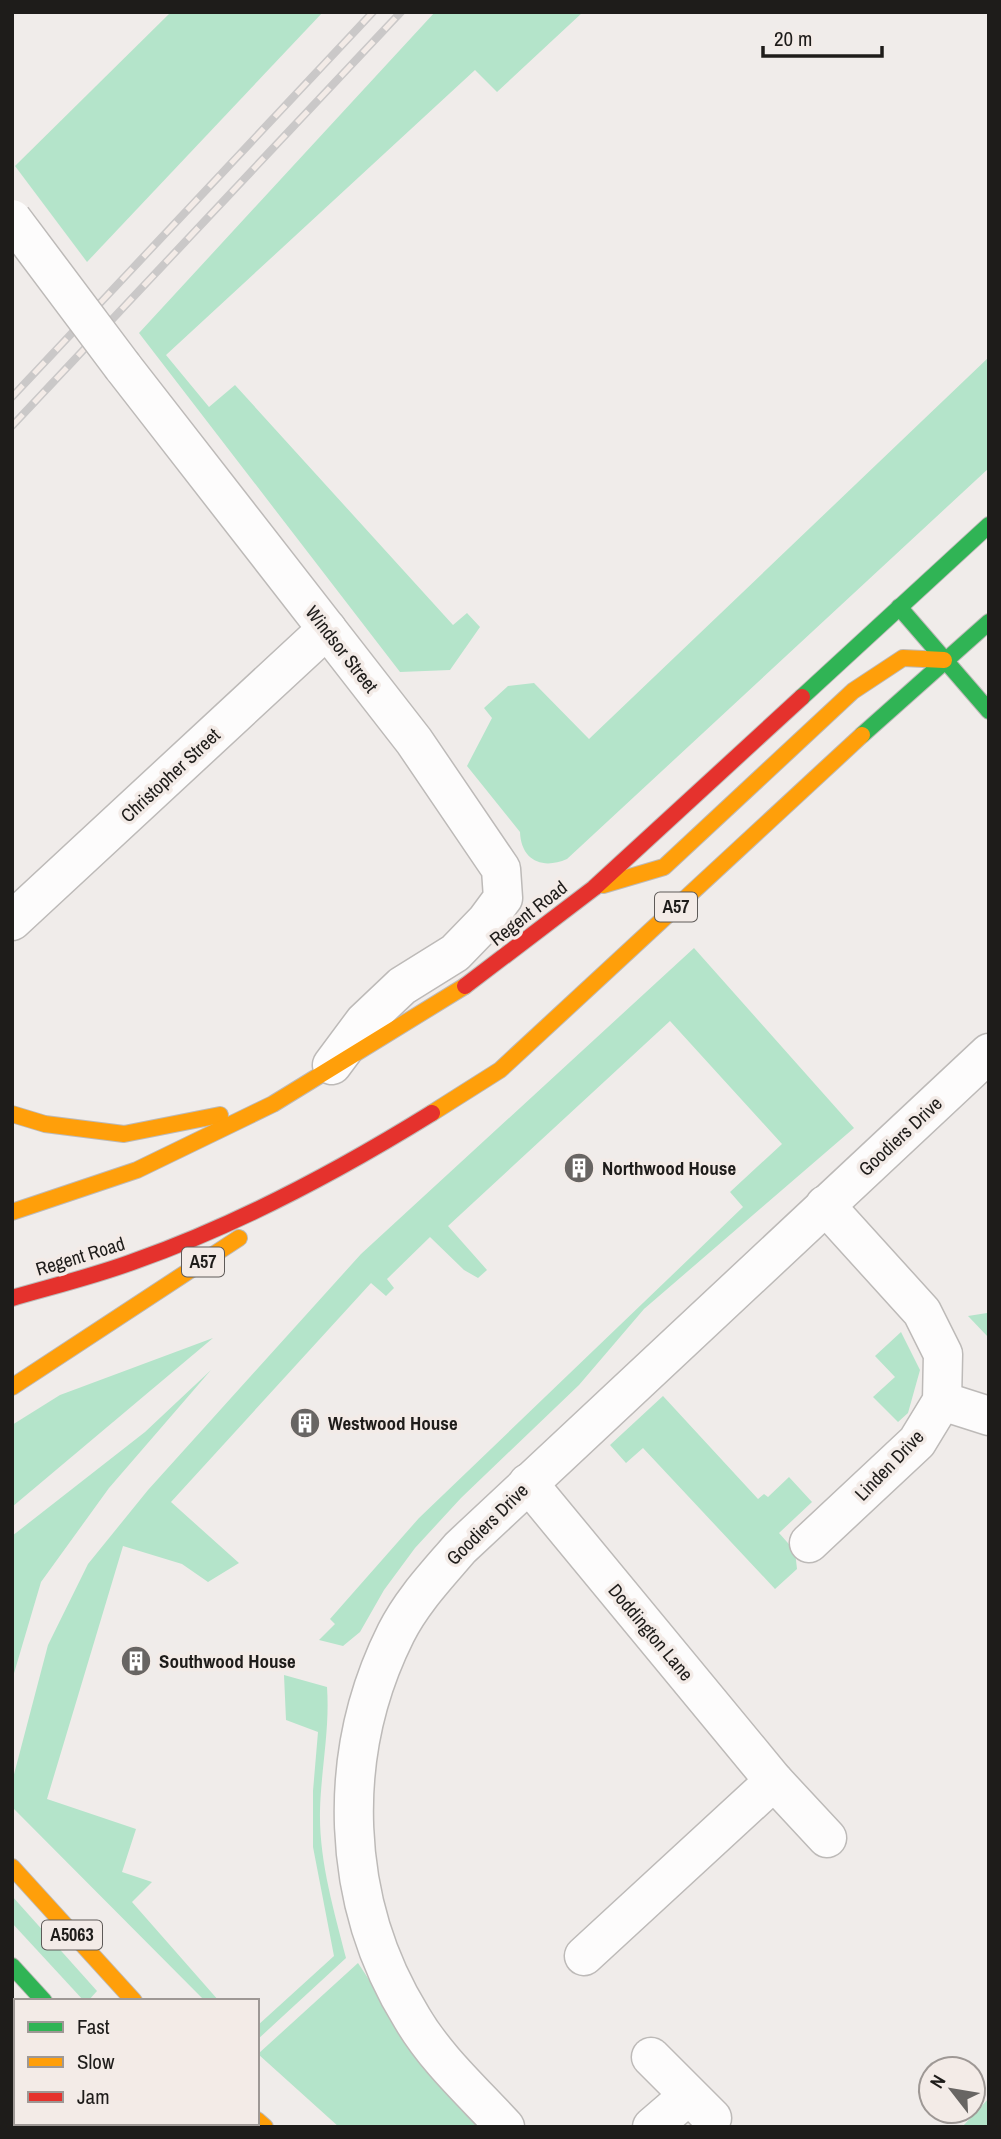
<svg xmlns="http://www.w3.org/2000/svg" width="1001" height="2139" font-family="'Archivo Narrow',sans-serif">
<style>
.green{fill:#b4e4ca}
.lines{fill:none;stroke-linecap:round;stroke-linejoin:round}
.street-casing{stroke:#bdbab8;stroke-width:41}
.fast-casing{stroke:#bdbab8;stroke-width:18}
.slow-casing{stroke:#bdbab8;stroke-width:18}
.jam-casing{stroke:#bdbab8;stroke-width:18}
.street{stroke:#fdfcfc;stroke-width:38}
.fast{stroke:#30b455;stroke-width:16}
.slow{stroke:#ff9f0a;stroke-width:16}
.jam{stroke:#e5322d;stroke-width:16}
.rail-casing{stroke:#cac8c8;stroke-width:8}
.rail{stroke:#f3ebe7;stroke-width:5;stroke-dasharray:16;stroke-linecap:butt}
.street-bridge-casing{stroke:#bdbab8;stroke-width:41;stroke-linecap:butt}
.street-bridge{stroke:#fdfcfc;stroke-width:38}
.labels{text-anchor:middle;stroke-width:7;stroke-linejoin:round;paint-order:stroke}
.shield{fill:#f3ebe7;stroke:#5e5a58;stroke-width:2}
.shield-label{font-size:18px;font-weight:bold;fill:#1e1c1a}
.street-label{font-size:19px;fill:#1e1c1a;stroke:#f3ebe7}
.poi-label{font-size:19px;font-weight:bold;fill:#1e1c1a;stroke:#f3ebe7;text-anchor:start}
</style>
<rect width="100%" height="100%" fill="#f0ecea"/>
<g class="green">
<polygon points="171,12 323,12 87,262 15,166"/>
<polygon points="435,12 583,12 497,92 475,70 166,355 209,407 235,385 453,625 467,613 480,627 450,670 400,672 139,333"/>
<path d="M 989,357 L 989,468 L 567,859 C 542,870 521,860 520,832 L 467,766 L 492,718 L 484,708 L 508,686 L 534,683 L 589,739 Z"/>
<polygon points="694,948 854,1128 644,1309 579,1385 461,1498 415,1548 384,1590 360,1632 343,1646 319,1640 335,1624 330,1619 419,1518 743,1207 730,1192 782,1144 670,1021 448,1226 487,1270 478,1278 464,1270 430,1237 387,1279 394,1288 386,1296 371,1283 171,1502 239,1563 208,1582 182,1564 123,1546 47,1799 136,1829 122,1872 152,1882 132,1902 219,2001 205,2001 12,1807 12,1782 48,1645 88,1564 148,1490 361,1254"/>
<polygon points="987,1313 989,1315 989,1338 968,1316"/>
<polygon points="901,1332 920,1370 908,1413 898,1422 873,1397 895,1377 875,1356"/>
<polygon points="213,1338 12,1507 12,1425 60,1395"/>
<polygon points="211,1370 109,1488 41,1582 12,1680 12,1536 145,1432"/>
<polygon points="663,1396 758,1499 764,1494 768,1497 789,1477 812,1502 779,1533 795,1551 797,1569 775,1589 643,1448 626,1463 610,1445"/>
<path d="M 284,1675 L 327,1687 C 330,1729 321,1769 320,1811 C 319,1861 334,1910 346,1958 L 257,2040 L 257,2026 L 334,1956 L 313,1847 L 313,1791 L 318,1732 L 286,1720 Z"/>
<polygon points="12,1896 97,1991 88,2001 84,2001 12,1923"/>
<polygon points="358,1963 395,2019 486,2127 339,2127 258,2054"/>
<polygon points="989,2098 989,2127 962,2127"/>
</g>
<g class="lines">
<g class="street-casing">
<g id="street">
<polyline points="123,367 414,741 501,869 503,898 486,921 455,953 402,986 364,1022 332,1065"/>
<polyline points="12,921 327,629"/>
<polyline points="942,1401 989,1416"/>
<polyline points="528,1483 774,1781 827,1838"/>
<polyline points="809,1543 917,1442 942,1401 943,1354 922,1312 825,1205"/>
<polyline points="584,1956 774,1781"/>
<polyline points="651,2057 712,2118"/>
<path d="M 505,2127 C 473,2092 436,2059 412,2018 C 340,1902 335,1755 396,1633 C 412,1601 437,1575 460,1548 L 989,1053"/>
<polyline points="652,2127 688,2096"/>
</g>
</g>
<g class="fast-casing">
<g id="fast">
<polyline points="899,607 989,711"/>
<polyline points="802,697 989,525"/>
<polyline points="862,735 989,622"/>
<polyline points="12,1966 44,2001"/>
</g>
</g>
<g class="slow-casing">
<g id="slow">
<polyline points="603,885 664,867 853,691 903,658 944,660"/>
<polyline points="432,1113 500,1070 862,735"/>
<polyline points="12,1114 45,1124 124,1134 220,1115"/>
<polyline points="12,1212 137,1170 273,1104 465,986"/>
<polyline points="12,1387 239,1238"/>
<polyline points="12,1867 134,2001"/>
<polyline points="257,2120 265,2127"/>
</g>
</g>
<g class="jam-casing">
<g id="jam">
<polyline points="465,986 594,888 802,697"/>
<path d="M 12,1298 C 53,1286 95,1276 135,1261 C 237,1225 340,1170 432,1113"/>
<polyline points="155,2123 158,2127"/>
</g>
</g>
<use href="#street" class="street"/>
<use href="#fast" class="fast"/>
<use href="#slow" class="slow"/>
<use href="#jam" class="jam"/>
<g class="rail-casing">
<g id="rail">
<polyline points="12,397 373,12"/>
<polyline points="12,426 401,12"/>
</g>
</g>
<use href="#rail" class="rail"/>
<g class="street-bridge-casing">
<polyline id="street-bridge" points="12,219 123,367"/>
</g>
<use href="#street-bridge" class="street-bridge"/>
</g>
<defs>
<g id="building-disc" transform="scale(1.575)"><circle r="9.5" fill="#686563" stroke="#f3ebe7"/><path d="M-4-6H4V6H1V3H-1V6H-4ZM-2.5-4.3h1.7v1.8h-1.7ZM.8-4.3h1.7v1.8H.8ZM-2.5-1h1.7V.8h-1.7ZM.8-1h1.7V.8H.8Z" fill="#fff"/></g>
</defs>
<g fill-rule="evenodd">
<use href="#building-disc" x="579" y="1168"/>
<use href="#building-disc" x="305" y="1423"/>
<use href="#building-disc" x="136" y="1661"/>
</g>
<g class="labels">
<g class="shield">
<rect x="655" y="892.5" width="42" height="29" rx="5"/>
<rect x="182" y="1247.5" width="42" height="29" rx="5"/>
<rect x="42" y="1920.5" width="60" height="29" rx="5"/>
</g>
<g class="shield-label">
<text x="676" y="913">A57</text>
<text x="203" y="1268">A57</text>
<text x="72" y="1941">A5063</text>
</g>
<g class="street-label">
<text transform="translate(342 649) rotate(52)" y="7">Windsor Street</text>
<text transform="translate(170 775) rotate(-43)" y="7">Christopher Street</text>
<text transform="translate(528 913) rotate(-38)" y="7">Regent Road</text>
<text transform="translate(900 1136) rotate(-43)" y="7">Goodiers Drive</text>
<text transform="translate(80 1256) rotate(-17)" y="7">Regent Road</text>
<text transform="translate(889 1465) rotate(-46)" y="7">Linden Drive</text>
<text transform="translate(487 1524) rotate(-45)" y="7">Goodiers Drive</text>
<text transform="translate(651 1632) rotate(50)" y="7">Doddington Lane</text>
</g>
<g class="poi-label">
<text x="602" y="1175">Northwood House</text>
<text x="328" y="1430">Westwood House</text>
<text x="159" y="1668">Southwood House</text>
</g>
</g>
<rect width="1001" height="2139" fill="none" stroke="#1e1c1a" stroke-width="28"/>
<rect x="14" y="1999" width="245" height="126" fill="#f3ebe7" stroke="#9e9895" stroke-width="2"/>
<rect x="28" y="2022" width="35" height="10" fill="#30b455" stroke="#9e9895" stroke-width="2"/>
<text x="77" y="2034" font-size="21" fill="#1e1c1a">Fast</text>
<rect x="28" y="2057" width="35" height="10" fill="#ff9f0a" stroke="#9e9895" stroke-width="2"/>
<text x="77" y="2069" font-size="21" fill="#1e1c1a">Slow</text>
<rect x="28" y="2092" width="35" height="10" fill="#e5322d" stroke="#9e9895" stroke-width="2"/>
<text x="77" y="2104" font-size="21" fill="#1e1c1a">Jam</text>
<g transform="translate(952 2090) rotate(301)"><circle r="33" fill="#f3ebe7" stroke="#9e9895" stroke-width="2"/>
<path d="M0-5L12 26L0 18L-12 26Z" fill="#686563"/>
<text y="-10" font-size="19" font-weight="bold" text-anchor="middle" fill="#1e1c1a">N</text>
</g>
<path d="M763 46v10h119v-10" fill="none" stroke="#1e1c1a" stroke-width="3.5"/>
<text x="774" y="46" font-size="21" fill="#1e1c1a" stroke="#f3ebe7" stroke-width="5" paint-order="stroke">20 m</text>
</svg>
